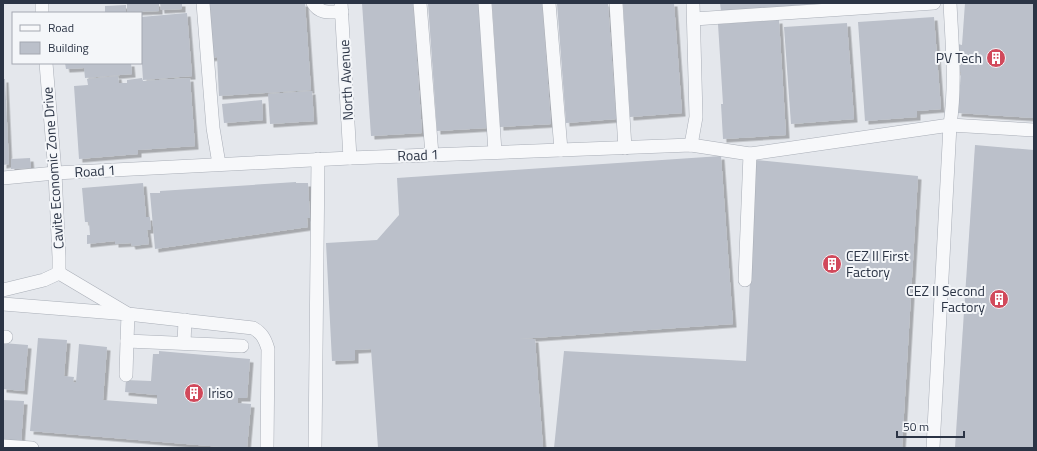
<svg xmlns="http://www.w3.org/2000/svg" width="1037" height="451" font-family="'Titillium Web',sans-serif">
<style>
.building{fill:#bbc0ca;filter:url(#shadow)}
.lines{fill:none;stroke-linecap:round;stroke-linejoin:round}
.minor-casing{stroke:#a9aeb7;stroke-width:14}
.minor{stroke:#f7f8fa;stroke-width:13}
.labels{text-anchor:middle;stroke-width:4;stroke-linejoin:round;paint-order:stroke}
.poi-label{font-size:14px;fill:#2b3445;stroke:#f4f6f9;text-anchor:end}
.street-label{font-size:14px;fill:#2b3445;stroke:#f4f6f9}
</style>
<defs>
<filter id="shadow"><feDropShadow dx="3.5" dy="3.5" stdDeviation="0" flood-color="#0004"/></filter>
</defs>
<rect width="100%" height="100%" fill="#e4e7ec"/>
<g class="building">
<polygon points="127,3 159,3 159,11 127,12"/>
<polygon points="160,3 182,3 182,9 161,10"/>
<polygon points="206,3 305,3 311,90 219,96 217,57 209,58"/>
<polygon points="362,3 413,3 422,133 371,136"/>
<polygon points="428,3 479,3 487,128 437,131"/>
<polygon points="492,3 542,3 551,124 500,127"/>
<polygon points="557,3 608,3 616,119 566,123"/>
<polygon points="623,3 674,3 682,113 630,117"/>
<polygon points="720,3 818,3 818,4 721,11"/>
<polygon points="965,3 1034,3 1034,118 958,113 961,72 956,72 958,44 962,45"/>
<polygon points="126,5 126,12 105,13 105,6"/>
<polygon points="187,13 192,76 143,80 141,49 141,17"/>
<polygon points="934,17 941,109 917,111 917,117 865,121 858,22"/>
<polygon points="779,20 786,135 723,139 721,104 723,104 718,24"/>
<polygon points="847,23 854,119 791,124 784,27"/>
<polygon points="65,63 131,63 132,74 85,78 84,68 66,69"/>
<polygon points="118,76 119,83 127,83 127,80 142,78 143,81 190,78 195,146 138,150 138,154 79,159 74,86 88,85 87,79"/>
<polygon points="3,79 5,79 9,164 3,165"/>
<polygon points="312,91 314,121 270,124 268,94"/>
<polygon points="262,100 263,120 224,123 222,104"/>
<polygon points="975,145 1034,150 1034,448 955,448"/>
<polygon points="721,156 733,324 519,339 535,339 543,448 378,448 371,349 355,350 355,360 332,361 326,243 377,240 399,215 397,178"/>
<polygon points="30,158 31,168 11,169 11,159"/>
<polygon points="756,160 918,176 902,448 554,448 564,351 746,361"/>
<polygon points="296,182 296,183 308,183 310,218 307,218 308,227 155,249 150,193 160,193 160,191"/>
<polygon points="143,183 146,217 150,217 151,230 147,230 149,244 132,246 131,243 115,244 115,241 87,244 87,235 90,235 89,222 85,222 82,188"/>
<polygon points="38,338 67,340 64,376 74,377 73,382 76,383 79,344 107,347 103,400 157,404 157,395 125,392 126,380 151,381 153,354 159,354 159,351 250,359 247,398 238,398 238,403 251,404 247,448 234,448 30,431"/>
<polygon points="3,343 28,345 24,391 3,389"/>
<polygon points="3,400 24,401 21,443 3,441"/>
</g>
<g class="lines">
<g class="minor-casing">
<g id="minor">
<polyline points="42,3 42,13"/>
<polyline points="203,3 213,128 219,164"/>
<path d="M 313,3 C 319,14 330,12 342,12"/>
<polyline points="341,3 350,158"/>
<polyline points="420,3 432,155"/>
<polyline points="485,3 495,152"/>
<polyline points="549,3 561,150"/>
<polyline points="616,3 625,148"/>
<path d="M 950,3 C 952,44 956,84 950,125 L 1034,130"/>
<polyline points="694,19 934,3"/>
<polyline points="46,63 55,173 59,257 59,273"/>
<polyline points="691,145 696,117 693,3"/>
<polyline points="3,178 55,173 350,158 691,145 750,154 950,125 933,448"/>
<path d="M 59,273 L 128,314 L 253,328 C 262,333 265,339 268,349 L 267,448"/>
<polyline points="745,280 750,154"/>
<polyline points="3,290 44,280 59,273"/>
<polyline points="3,304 128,314 127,341 242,346"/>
<polyline points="3,337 6,337"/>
<polyline points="184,343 185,320"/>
<polyline points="126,375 127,341"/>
<polyline points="3,446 32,448"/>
<polyline points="315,448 318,159"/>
</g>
</g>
<use href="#minor" class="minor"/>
</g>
<defs>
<g id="building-disc" transform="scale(1)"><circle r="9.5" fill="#d1495b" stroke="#f4f6f9"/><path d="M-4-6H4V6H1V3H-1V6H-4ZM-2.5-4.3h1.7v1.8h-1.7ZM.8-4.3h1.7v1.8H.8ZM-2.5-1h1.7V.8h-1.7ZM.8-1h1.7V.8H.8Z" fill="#fff"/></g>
</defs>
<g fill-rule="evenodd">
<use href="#building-disc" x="996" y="58"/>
<use href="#building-disc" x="832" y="264"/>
<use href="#building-disc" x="999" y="299"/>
<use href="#building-disc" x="194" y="393"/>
</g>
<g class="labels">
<g class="poi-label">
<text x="982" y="63">PV Tech</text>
<text x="846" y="261" text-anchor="start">CEZ II First<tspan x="846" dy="16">Factory</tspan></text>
<text x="985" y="296">CEZ II Second<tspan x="985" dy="16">Factory</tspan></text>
<text x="208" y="398" text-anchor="start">Iriso</text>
</g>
<g class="street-label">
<text transform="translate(346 80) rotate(-93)" y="5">North Avenue</text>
<text transform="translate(418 155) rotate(-2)" y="5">Road 1</text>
<text transform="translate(53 168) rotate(-94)" y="5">Cavite Economic Zone Drive</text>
<text transform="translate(95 171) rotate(-3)" y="5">Road 1</text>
</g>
</g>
<rect width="1037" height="451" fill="none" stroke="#2b3445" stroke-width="8"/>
<rect x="12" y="12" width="130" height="52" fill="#f4f6f9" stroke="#a4a8b1"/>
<rect x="20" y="25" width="20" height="6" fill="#f7f8fa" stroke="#a4a8b1"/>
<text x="48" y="32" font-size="12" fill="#2b3445">Road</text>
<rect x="20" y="42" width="20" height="12" fill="#bbc0ca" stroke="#a4a8b1"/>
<text x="48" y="52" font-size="12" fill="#2b3445">Building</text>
<path d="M897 431v6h67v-6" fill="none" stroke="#2b3445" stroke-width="2"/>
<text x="903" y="431" font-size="12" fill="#2b3445" stroke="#f4f6f9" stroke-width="3" paint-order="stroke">50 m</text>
</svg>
